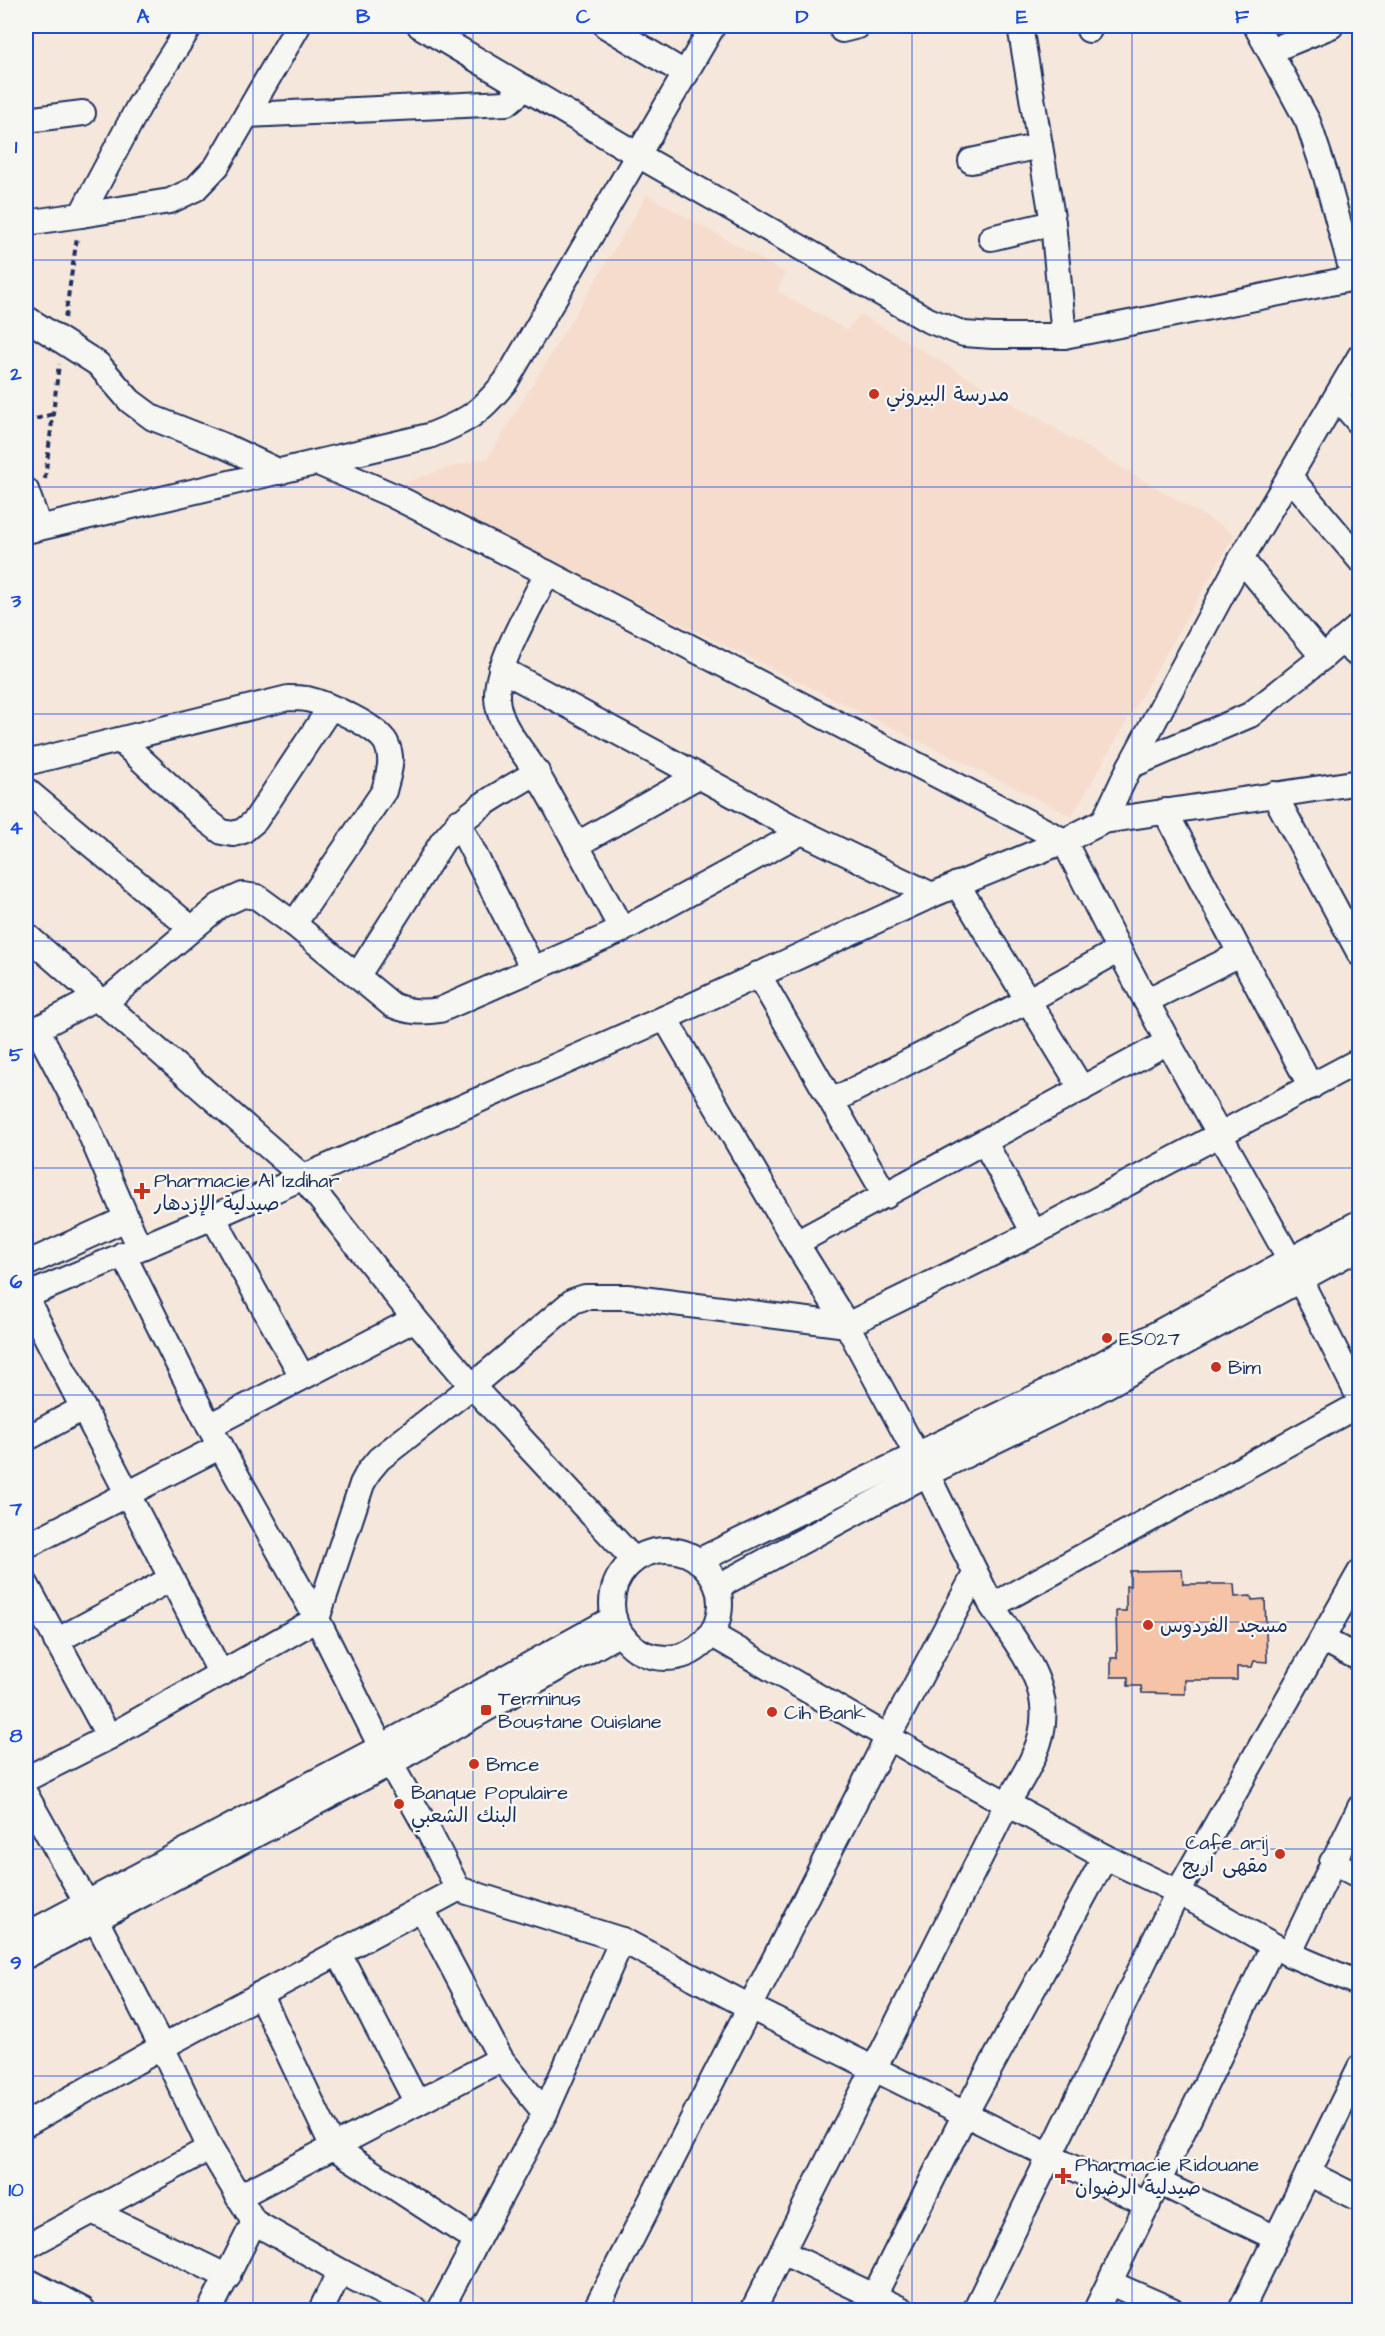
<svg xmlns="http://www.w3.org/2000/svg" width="1385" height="2336" font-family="'Architects Daughter','Playpen Sans Arabic',sans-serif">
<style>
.built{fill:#f6dccc}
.building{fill:#f6c3a7;stroke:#1b2f5e;stroke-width:1.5}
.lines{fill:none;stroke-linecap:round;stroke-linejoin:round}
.minor-casing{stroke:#1b2f5e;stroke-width:28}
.path{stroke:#1b2f5e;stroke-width:4;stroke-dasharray:6 4.5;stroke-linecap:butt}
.minor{stroke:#f6f6f2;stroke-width:24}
.grid{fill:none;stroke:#1d4ed8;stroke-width:1.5;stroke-opacity:0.55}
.poi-dot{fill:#c8321e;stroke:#f6f6f2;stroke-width:2}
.labels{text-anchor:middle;stroke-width:5;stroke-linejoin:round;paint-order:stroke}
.poi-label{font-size:20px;fill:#1b2f5e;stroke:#f6f6f2;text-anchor:start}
.neatline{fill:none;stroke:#1d4ed8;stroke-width:2}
.grid-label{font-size:20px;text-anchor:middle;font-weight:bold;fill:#1d4ed8}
</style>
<rect width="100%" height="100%" fill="#f6e7dc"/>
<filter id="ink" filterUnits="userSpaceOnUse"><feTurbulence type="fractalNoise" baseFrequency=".0167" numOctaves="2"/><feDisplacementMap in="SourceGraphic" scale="12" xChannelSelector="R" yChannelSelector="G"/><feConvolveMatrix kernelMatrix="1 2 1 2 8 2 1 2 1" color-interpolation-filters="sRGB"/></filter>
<g filter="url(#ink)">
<polygon class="built" points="647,195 786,273 777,291 847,330 860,314 1235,534 1072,816 398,485 447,468 488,458"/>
<polygon class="building" points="1182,1570 1183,1584 1234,1584 1235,1597 1251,1596 1252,1600 1265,1599 1267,1662 1254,1661 1252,1667 1237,1667 1237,1680 1185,1680 1185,1694 1142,1693 1141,1686 1128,1686 1128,1677 1111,1677 1111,1658 1117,1658 1116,1611 1126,1611 1126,1586 1130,1586 1130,1571"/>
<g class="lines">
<g class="minor-casing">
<g id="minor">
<polyline points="420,26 638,155 928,320 964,334 993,336 1064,336 1360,277"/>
<polyline points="606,26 686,74"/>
<polyline points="1020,26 1053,223 1064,336"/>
<polyline points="1088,26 1089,30"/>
<polyline points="1256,26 1308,122 1325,173 1354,279"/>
<polyline points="842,30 858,26"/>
<polyline points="1270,51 1331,26"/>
<polyline points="247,115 507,103 525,88"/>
<polyline points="26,120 83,113"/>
<polyline points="971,161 1040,146"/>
<polyline points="81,215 170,201 195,189 217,166 298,26"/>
<polyline points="26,223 81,215 139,106 190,26"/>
<polyline points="991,238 1053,223"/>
<polyline points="26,318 98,364 130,401 153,418 227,447 280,472"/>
<polyline points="1337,397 1360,424"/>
<polyline points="318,463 392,495 547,573 1064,841 1119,950 1168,1042 1290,1260 1360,1399"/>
<polyline points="1290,477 1360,560"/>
<polyline points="26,490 39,527"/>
<path d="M 26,531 L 429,436 C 469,420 479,414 506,381 L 713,26"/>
<polyline points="1241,559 1323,657"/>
<path d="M 547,573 C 532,604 497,662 497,694 C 496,725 523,749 537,774 C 567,825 594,878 622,930 L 802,832 L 932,895"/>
<polyline points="1341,641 1360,657"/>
<polyline points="501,669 802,832"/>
<polyline points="120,740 205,819 222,832 233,834 243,831 255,821 330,708"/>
<path d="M 26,763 L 288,698 C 294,698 300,698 307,699 C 325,703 381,727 387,745 C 394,761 388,775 384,791 L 294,924"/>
<polyline points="1130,766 1250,715 1323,657 1360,625"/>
<polyline points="26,790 191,928"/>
<polyline points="1274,794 1360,954"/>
<polyline points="1165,811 1311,1087"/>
<polyline points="1104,821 1130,766 1241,559 1360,356"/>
<polyline points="458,822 533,969"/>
<polyline points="576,845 698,776"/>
<polyline points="957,884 1082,1089"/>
<polyline points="26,935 302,1176 415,1319 472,1386 634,1560"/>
<polyline points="758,974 886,1196"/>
<path d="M 358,975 L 443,841 C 470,808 500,794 537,772"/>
<polyline points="1146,1001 1240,954"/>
<path d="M 103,1004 L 219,906 L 243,895 L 257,897 L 294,924 L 392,1005 C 409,1012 422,1013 440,1010 L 622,930"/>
<polyline points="665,1018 796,1243 847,1325 927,1474 992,1606 1360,1404"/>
<polyline points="37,1029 97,997"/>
<polyline points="26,1033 37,1029 83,1117 139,1247"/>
<polyline points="832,1101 1029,1000 1119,950"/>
<polyline points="985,1143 1034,1233"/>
<polyline points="213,1217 302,1376"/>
<polyline points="796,1243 1168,1042"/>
<polyline points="123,1254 209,1426 317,1619 381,1747 429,1832 458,1889 622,1940 750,2007 1148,2205"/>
<polyline points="26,1264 126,1219"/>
<polyline points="26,1296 213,1217 665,1018 932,895 1064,841 1104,821 1360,782"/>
<polyline points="26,1298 221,1674"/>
<polyline points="209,1426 415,1319"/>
<polyline points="26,1439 83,1408"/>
<polyline points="26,1546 221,1446"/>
<circle cx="666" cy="1604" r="54"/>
<polyline points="698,1561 1083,1374 1360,1222"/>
<polyline points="26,1584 109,1737"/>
<polyline points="717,1587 927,1474 1093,1393 1360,1247"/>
<polyline points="711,1634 936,1765 1105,1857 1178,1892 1289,1954 1360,1984"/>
<polyline points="1322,1639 1360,1659"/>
<polyline points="56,1641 171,1579"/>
<polyline points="26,1779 109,1737 317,1619 362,1484 369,1471 379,1459 472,1386 573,1301 585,1297 627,1297 847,1325 1034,1233 1360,1060"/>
<polyline points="26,1795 96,1920 162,2047 210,2148 254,2222 340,2271 416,2310"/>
<polyline points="1332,1862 1360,1876"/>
<polyline points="422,1909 501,2059"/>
<polyline points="26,1935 381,1747 614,1618"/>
<polyline points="339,1954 417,2103"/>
<polyline points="1289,1954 1360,1807"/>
<polyline points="26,1956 391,1763 620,1633"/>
<polyline points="260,1994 333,2147 477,2241"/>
<polyline points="26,2124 162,2047 458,1889"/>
<polyline points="1308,2173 1360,2199"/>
<polyline points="1158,2182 1276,2238"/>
<polyline points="238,2197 501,2059 545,2113"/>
<polyline points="94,2212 228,2277"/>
<polyline points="26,2247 210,2148"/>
<path d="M 782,2252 L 1007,1804 C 1016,1788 1027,1772 1034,1755 C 1062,1695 1023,1654 992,1606"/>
<polyline points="26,2280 83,2310"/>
<polyline points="1110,2283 1172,2310"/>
<polyline points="874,2296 965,2114 1105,1857"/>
<polyline points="210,2310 254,2222"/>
<polyline points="321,2310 340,2271"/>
<polyline points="440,2310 545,2113 622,1940"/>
<polyline points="595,2310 888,1737 975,1574"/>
<polyline points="753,2310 782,2252 903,2310"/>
<polyline points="975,2310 1178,1892 1360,1572"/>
<polyline points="1096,2310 1273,1946"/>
<polyline points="1241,2310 1360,2067"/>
</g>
</g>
<g class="path">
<polyline points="65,318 77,237"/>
<polyline points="26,422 53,414"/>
<polyline points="45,479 59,364"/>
</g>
<use href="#minor" class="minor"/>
</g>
</g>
<path class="grid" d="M 253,26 L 253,2310M 473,26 L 473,2310M 692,26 L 692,2310M 912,26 L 912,2310M 1132,26 L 1132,2310M 26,260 L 1360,260M 26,487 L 1360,487M 26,714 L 1360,714M 26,941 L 1360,941M 26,1168 L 1360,1168M 26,1395 L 1360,1395M 26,1622 L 1360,1622M 26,1849 L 1360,1849M 26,2076 L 1360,2076"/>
<g class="poi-dot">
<circle cx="874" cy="394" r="6"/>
<path d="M139 1182h6v6h6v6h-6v6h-6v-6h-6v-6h6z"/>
<circle cx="1107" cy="1338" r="6"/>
<circle cx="1216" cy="1367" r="6"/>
<circle cx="1148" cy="1625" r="6"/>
<rect x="480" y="1704" width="12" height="12" rx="3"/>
<circle cx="772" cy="1712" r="6"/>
<circle cx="474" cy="1764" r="6"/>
<circle cx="399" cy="1804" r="6"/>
<circle cx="1280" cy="1854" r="6"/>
<path d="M1060 2167h6v6h6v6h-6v6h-6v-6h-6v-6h6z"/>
</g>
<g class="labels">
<g class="poi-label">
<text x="886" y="401">مدرسة البيروني</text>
<text x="154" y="1187">Pharmacie Al Izdihar<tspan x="154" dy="23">صيدلية الإزدهار</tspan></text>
<text x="1119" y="1345">ES027</text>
<text x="1228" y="1374">Bim</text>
<text x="1160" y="1632">مسجد الفردوس</text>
<text x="498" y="1705">Terminus<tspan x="498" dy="23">Boustane Ouislane</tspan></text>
<text x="784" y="1719">Cih Bank</text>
<text x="486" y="1771">Bmce</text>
<text x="411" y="1799">Banque Populaire<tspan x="411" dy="23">البنك الشعبي</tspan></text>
<text x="1268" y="1849" text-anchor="end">Cafe arij<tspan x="1268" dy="23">مقهى اريج</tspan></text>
<text x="1075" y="2171">Pharmacie Ridouane<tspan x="1075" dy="23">صيدلية الرضوان</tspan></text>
</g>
</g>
<rect width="1385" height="2336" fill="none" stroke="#f6f6f2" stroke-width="66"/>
<rect x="33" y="33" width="1319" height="2270" class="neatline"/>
<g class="grid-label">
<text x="143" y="23">A</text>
<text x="363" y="23">B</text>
<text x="583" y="23">C</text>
<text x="802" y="23">D</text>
<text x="1022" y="23">E</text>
<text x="1242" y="23">F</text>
<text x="16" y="153">1</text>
<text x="16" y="380">2</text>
<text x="16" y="607">3</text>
<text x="16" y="834">4</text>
<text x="16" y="1061">5</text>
<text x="16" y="1288">6</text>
<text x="16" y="1515">7</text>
<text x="16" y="1742">8</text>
<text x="16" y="1969">9</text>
<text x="16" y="2196">10</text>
</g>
</svg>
